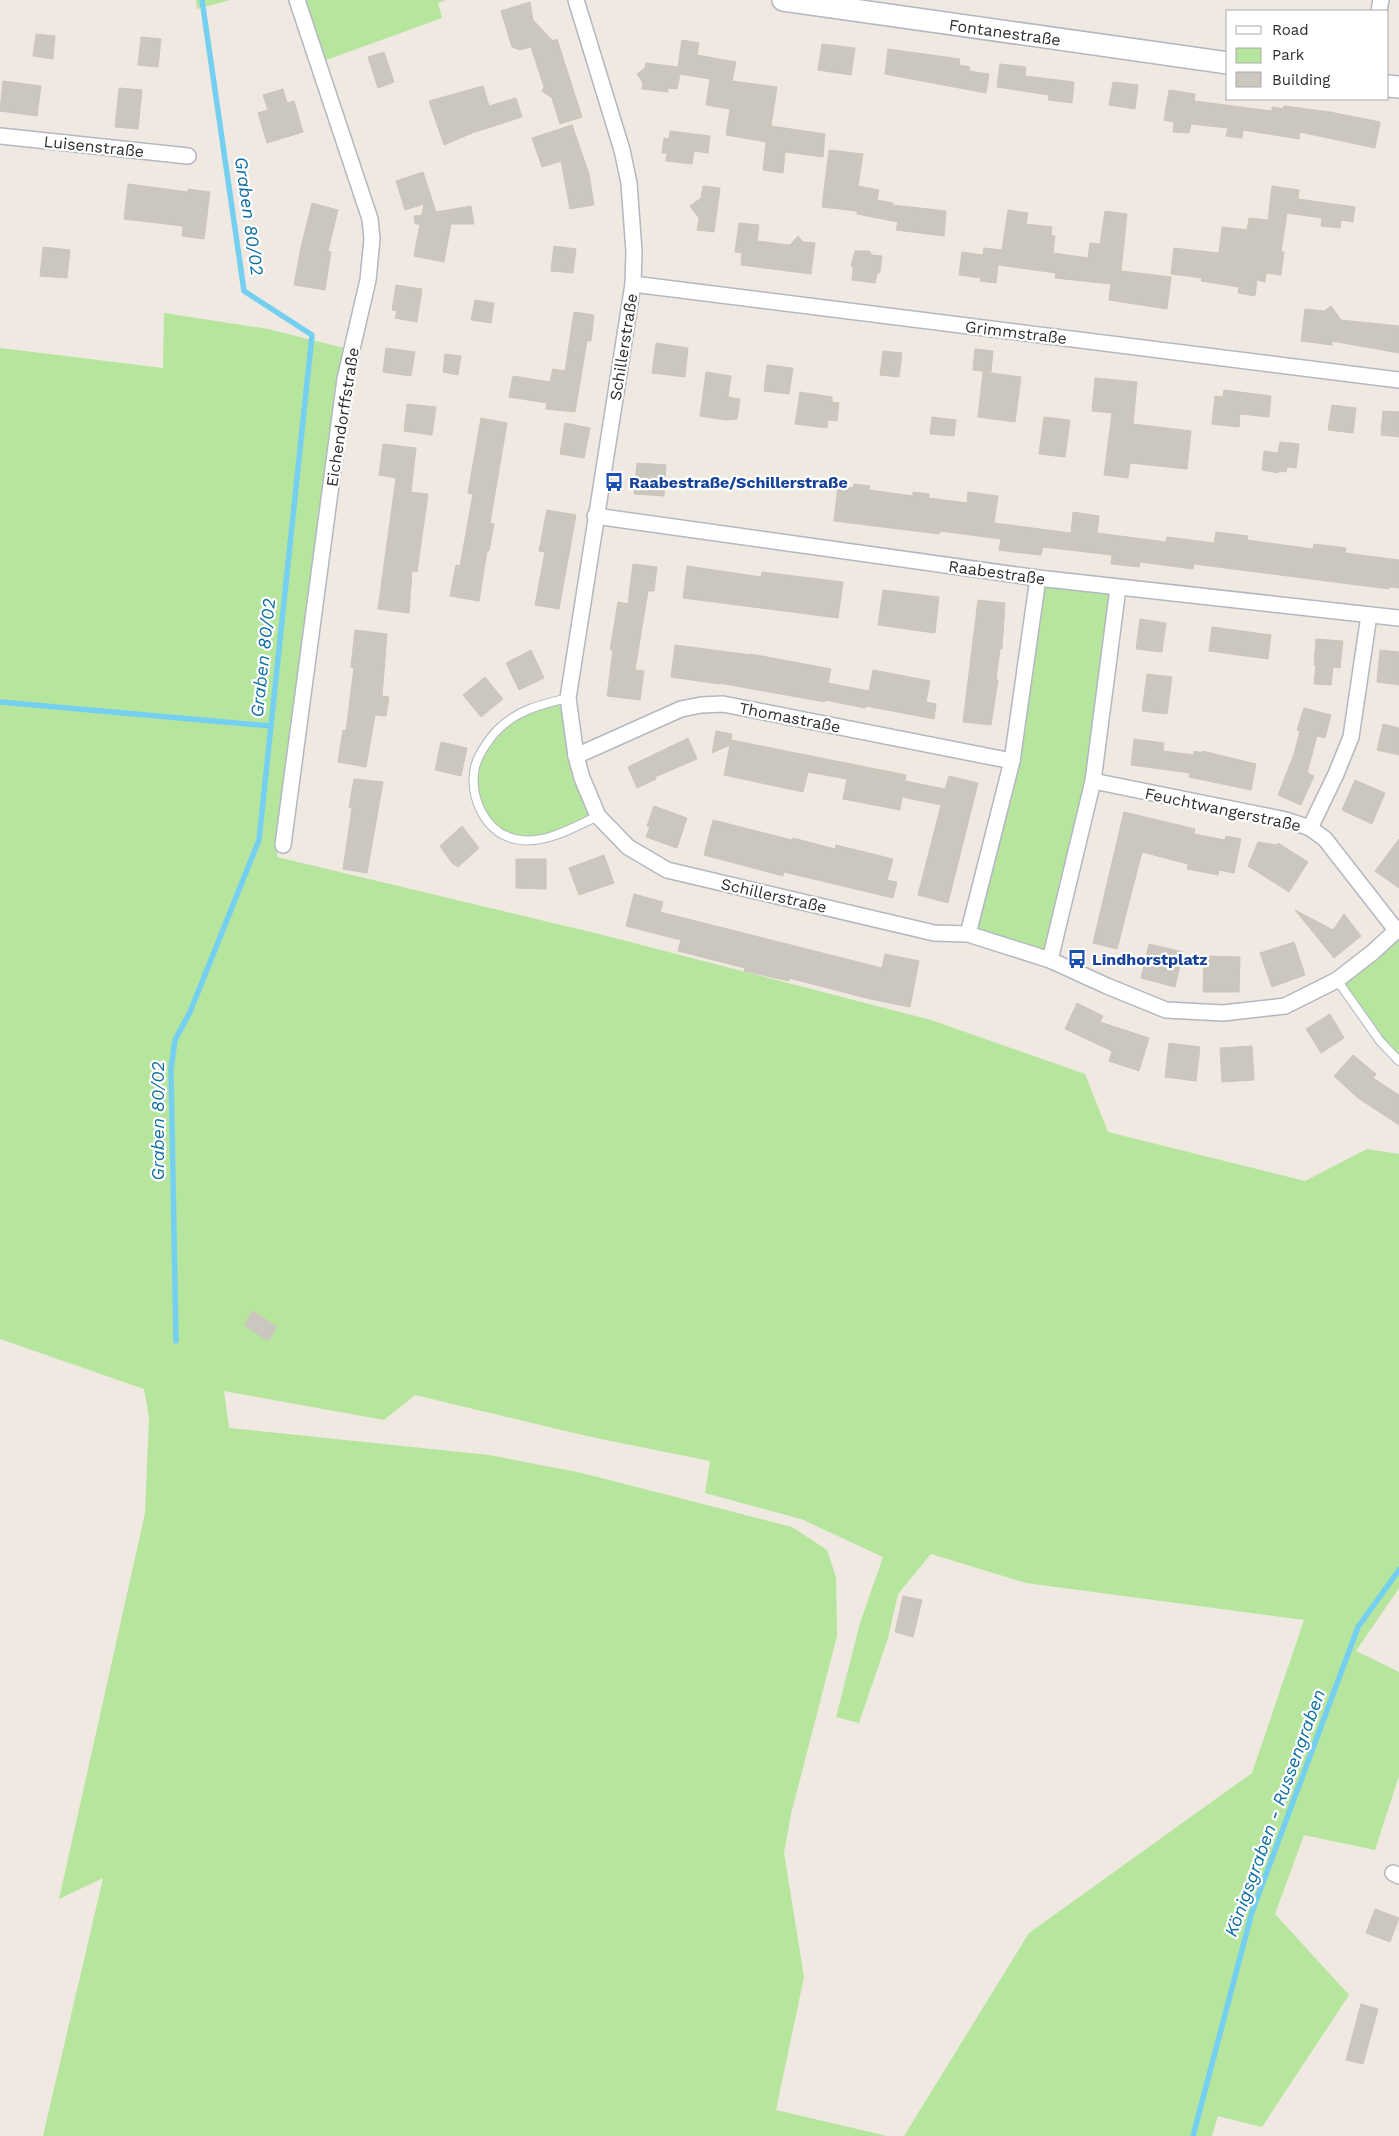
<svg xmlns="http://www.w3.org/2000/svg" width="1399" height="2136" font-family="'Work Sans',sans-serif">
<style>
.green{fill:#b6e59e}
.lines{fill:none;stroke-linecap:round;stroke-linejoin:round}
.stream{stroke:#75cff0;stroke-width:5.5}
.building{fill:#cbc7bf;stroke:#cbc5ba}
.lane-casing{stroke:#b4b7c1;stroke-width:10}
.street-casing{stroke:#b4b7c1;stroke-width:18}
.secondary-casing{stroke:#b4b7c1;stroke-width:24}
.lane{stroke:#fff;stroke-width:8}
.street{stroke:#fff;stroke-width:15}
.secondary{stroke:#fff;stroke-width:21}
.labels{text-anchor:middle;stroke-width:4.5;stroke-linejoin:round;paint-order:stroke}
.street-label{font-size:16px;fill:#2e2e2e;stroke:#fff}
.transit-label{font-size:16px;font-weight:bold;fill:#164399;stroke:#fff;text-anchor:start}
.water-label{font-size:18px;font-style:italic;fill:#0d6fa3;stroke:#fff}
</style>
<rect width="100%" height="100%" fill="#efe9e1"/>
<g class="green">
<polygon points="196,0 230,0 197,9"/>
<polygon points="297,0 446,0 438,3 442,18 318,63"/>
<polygon points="164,313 268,329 344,348 349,362 342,381 300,659 277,857 603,935 931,1020 1085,1074 1108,1132 1305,1181 1367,1149 1399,1154 1399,1588 1356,1651 1399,1672 1399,1776 1375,1850 1304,1835 1275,1914 1349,1995 1262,2127 1218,2116 1212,2136 904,2136 1029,1933 1252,1773 1304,1620 1026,1583 931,1554 898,1594 888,1638 859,1723 836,1717 860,1623 883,1557 801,1519 705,1493 710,1461 591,1437 415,1395 384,1420 224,1391 229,1428 489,1455 582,1473 792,1527 827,1550 836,1577 837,1636 791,1814 784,1853 804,1977 776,2110 887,2136 43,2136 103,1878 59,1899 145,1513 149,1417 144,1389 0,1339 0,348 163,368"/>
<polygon points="1040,581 1116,590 1092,776 1048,957 970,932"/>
<polygon points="565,701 595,815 562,831 540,837 516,838 505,833 482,811 476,791 477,767 491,741 514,718"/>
<polygon points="1399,932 1399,1058 1382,1039 1341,979"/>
</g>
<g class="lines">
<g class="stream">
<polyline points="0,702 271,726"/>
<polyline points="176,1341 171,1069 175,1040 190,1012 259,840 312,335 244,291 202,0"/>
<polyline points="1193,2136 1252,1912 1358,1627 1399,1570"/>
</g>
</g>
<g class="building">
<polygon points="530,2 533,20 553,41 557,39 582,117 560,124 552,98 542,91 544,87 531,47 520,50 512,47 501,11"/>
<polygon points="36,34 55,36 53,59 33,56"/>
<polygon points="141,37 161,39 158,67 138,65"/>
<polygon points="682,40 699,43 697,55 736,62 732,81 777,87 771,126 825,134 823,157 785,152 783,173 763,170 766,142 726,135 730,109 706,105 710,79 680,74 677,89 668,88 668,92 642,89 643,83 637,74 645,68 646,63 678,67"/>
<polygon points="822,44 855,48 851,75 818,70"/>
<polygon points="888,49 960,59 959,65 970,67 969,71 989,74 986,93 885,74"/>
<polygon points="384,52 394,82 378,88 368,57"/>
<polygon points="1000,64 1026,67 1025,76 1074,82 1072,103 1048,100 1049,95 997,87"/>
<polygon points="3,81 41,86 37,116 0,111"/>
<polygon points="1113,82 1138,85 1135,109 1109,105"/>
<polygon points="483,86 489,106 516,98 522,117 472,133 444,145 429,101"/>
<polygon points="119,88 142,90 138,129 115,127"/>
<polygon points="283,89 287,103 294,101 303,132 267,143 258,113 268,110 263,95"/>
<polygon points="1169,90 1195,94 1194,101 1272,111 1272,107 1283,109 1284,106 1330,112 1380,122 1375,148 1300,132 1299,139 1243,130 1242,138 1226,136 1228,128 1191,124 1189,133 1173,132 1174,122 1164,120"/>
<polygon points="572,125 589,174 594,205 570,209 561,161 542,167 532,138"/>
<polygon points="670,131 710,136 708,153 694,151 692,164 666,161 667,153 662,153 664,138 669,139"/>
<polygon points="829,150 863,154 858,186 879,190 877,200 893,203 893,205 946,211 944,236 896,230 898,222 857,214 857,211 822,207"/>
<polygon points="423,172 436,212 471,206 474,224 451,224 444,262 414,256 420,224 415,224 414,216 422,215 424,204 405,210 396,181"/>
<polygon points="128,184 188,192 188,189 210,192 204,239 182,236 183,226 124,219"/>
<polygon points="703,186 720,188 714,232 697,230 699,218 690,206 701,198"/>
<polygon points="1272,186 1299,190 1298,199 1355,207 1353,222 1341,220 1340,228 1321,226 1322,218 1287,213 1281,252 1284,252 1281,275 1266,273 1265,282 1257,280 1255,296 1238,293 1239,287 1201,281 1202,278 1171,274 1174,248 1219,253 1222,227 1247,230 1249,218 1268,220"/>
<polygon points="312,203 338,210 328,251 331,252 325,290 294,285 301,247"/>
<polygon points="1008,210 1028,213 1026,224 1052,227 1051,235 1055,236 1053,253 1088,258 1090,243 1100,244 1105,211 1127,214 1121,271 1171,277 1167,309 1109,300 1111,284 1055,278 1056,273 998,265 996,283 980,281 981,278 959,275 962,252 983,255 984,248 1002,250"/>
<polygon points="739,223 759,225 757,241 790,245 798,236 803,242 815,243 811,274 741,265 742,253 735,252"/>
<polygon points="554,246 576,249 573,273 551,271"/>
<polygon points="43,247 70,250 67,278 40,276"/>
<polygon points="855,251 869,251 872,255 882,256 880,272 877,274 875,283 852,280 853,268 851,266"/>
<polygon points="396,285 422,289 417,322 395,318 397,311 392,310"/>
<polygon points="475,300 494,303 491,323 471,320"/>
<polygon points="1331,306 1341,320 1399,326 1399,353 1332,341 1332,345 1301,341 1305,309 1324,311"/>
<polygon points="574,312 594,315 591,341 587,341 575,412 546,409 547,403 509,397 513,376 550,382 553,369 565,371"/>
<polygon points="656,343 688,348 685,377 652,373"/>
<polygon points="386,348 415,352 411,376 383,372"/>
<polygon points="975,349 993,351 991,372 973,370"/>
<polygon points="883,351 902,353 899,377 880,375"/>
<polygon points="445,354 461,356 458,375 443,372"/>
<polygon points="767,365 793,368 789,394 764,391"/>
<polygon points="706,372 731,376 728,397 740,399 737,419 725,420 700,416"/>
<polygon points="983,372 1021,377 1015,422 978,417"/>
<polygon points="1095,378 1137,382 1133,424 1191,431 1187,469 1130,463 1128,478 1104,475 1112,413 1092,411"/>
<polygon points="1224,390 1271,396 1269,417 1240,414 1239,427 1212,424 1215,396 1223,397"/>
<polygon points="800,392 832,397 832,402 839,403 837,421 828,420 827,428 795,424"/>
<polygon points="407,404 436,407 432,435 404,431"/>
<polygon points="1332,405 1356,408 1353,433 1328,430"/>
<polygon points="1383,411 1399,412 1399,437 1381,435"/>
<polygon points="932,417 956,420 954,436 930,434"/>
<polygon points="1044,417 1070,420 1065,457 1039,454"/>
<polygon points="481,418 507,423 490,523 494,524 489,551 487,551 479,601 450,596 456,565 460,566 473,494 468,493"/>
<polygon points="565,423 590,428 584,458 560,454"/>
<polygon points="1280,442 1299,444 1296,468 1287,467 1286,472 1278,471 1278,473 1262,470 1264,451 1278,453"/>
<polygon points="383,444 416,448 411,492 428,494 417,572 412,571 409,613 378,609 396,478 379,475"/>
<polygon points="637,463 666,465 664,496 634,494"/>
<polygon points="854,484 870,486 869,490 913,496 913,492 929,494 929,498 967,503 968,492 998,496 994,523 1071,533 1073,512 1099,516 1097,533 1166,542 1167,537 1214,543 1216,532 1248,536 1247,540 1313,549 1314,544 1346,548 1345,553 1399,560 1399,588 1389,587 1389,589 1194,564 1193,569 1140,562 1139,567 1111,564 1112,555 1043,547 1041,555 1013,552 999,550 1001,539 940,531 939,534 834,521 838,486 853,488"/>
<polygon points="547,510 576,515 559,609 535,605 545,552 539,551"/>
<polygon points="633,564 657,567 654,591 648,591 635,670 644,671 640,700 607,696 613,650 610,650 618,602 628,604"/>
<polygon points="687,566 761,577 762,572 843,582 838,618 683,598"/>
<polygon points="883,590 939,597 935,633 878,625"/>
<polygon points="978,600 1005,603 1002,649 1000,649 996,680 998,680 991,725 963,722"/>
<polygon points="1140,619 1166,623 1162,652 1136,649"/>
<polygon points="1212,627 1271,635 1268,659 1209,651"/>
<polygon points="355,630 387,634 382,696 389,697 386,716 375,715 366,767 338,762 343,730 346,731 354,668 351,667"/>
<polygon points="1316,639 1343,641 1340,668 1333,667 1331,685 1314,684 1316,665 1314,665"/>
<polygon points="675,645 751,655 751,654 831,669 828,683 869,691 873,670 930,681 926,702 936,704 934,719 866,706 865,708 825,700 825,702 719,683 719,684 671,677"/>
<polygon points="531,650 544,678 519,690 506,663"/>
<polygon points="1380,650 1399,652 1399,685 1377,682"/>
<polygon points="1147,674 1172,677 1167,714 1142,711"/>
<polygon points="485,677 503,699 481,717 463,695"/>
<polygon points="1304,708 1331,715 1325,738 1317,736 1307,773 1314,776 1301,805 1278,795 1294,754 1300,731 1297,730"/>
<polygon points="1383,724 1399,728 1399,755 1377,750"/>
<polygon points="716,731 732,734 731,740 906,775 905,781 945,789 949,776 978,783 948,903 918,895 941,805 902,797 900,810 843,799 847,779 808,772 803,792 724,775 730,745 712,753"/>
<polygon points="688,738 697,759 655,777 656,779 637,788 628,767"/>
<polygon points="1134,739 1164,743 1163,751 1194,755 1194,751 1202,753 1202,751 1256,764 1251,790 1189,777 1190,773 1131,765"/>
<polygon points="441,742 467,748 461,776 435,770"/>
<polygon points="354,779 383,782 367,873 343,869 352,808 349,807"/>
<polygon points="1355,780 1385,793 1372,824 1342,810"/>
<polygon points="654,806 687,818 677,848 646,837 650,827 647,826"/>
<polygon points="1124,812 1195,829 1194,834 1225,840 1226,836 1241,839 1234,873 1219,870 1218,875 1187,869 1188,864 1142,852 1117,949 1093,943"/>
<polygon points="713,820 792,840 793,838 835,849 836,845 893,859 887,880 897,882 893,898 784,872 783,876 704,855"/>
<polygon points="462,826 479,848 458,867 452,863 440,846"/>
<polygon points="1399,839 1399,888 1375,871"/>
<polygon points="1258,842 1276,845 1278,843 1308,862 1289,892 1248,866"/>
<polygon points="604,855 614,883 579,895 569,868"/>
<polygon points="516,859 546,859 546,889 516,888"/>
<polygon points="634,894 663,902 660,912 882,968 885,954 919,961 910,1007 870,999 789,978 789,981 744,971 745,968 678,951 681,940 626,926"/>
<polygon points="1295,910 1333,930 1344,914 1361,936 1334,958"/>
<polygon points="1294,942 1305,975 1272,987 1260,953"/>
<polygon points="1149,944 1183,952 1175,987 1141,978"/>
<polygon points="1204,956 1240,957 1239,992 1203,992"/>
<polygon points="1077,1003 1103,1016 1100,1022 1149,1038 1139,1071 1109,1061 1112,1051 1065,1029"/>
<polygon points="1330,1014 1344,1038 1321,1053 1306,1029"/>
<polygon points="1169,1043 1200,1047 1196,1081 1165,1077"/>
<polygon points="1252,1046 1254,1080 1222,1082 1220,1048"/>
<polygon points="1353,1055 1376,1074 1373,1078 1399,1095 1399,1125 1358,1098 1334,1076"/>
<polygon points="253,1311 277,1327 268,1341 244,1325"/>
<polygon points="903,1596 922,1600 913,1637 895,1632"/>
<polygon points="1375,1909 1399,1918 1390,1942 1366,1933"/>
<polygon points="1361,2004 1378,2009 1363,2064 1346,2060"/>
</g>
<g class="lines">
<g class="lane-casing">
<g id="lane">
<path d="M 568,698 C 544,704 520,709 502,726 C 492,734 478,754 475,767 C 469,796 484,832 515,839 C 543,846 574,827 598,816"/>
<polyline points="1337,980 1380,1041 1399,1061"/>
</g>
</g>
<g class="street-casing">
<g id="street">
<polyline points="576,0 622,150 629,183 634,252 633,284 568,698 576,756 582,778 598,816 628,847 667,870 934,933 968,934 1050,960 1107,986 1166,1010 1223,1013 1285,1006 1337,980 1373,952 1399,928"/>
<polyline points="1379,11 1381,0"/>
<polyline points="0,136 188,156"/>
<polyline points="633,284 1399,380"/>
<polyline points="595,516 1038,578 1399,618"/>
<polyline points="576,756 681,709 701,705 723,704 1012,761"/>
<polyline points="1093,781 1286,820 1310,828 1325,839 1396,930"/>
<polyline points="1310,828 1336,774 1351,737 1369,615"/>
<polyline points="283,845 345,379 368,280 372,239 370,219 297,0"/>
<polyline points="968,934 1012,761 1038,578"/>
<polyline points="1050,960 1093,781 1118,588"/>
<polyline points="1393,1873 1399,1876"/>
</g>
</g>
<g class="secondary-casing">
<g id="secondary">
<polyline points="783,0 1228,63"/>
<polyline points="1388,86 1399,87"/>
</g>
</g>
<use href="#lane" class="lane"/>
<use href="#street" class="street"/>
<use href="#secondary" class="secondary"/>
</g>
<defs>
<g id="bus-bare" transform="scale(1.5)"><path d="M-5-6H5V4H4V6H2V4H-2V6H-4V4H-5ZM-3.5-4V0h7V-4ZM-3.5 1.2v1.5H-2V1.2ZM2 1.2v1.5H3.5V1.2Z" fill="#1a4fb4" stroke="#fff" stroke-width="2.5" paint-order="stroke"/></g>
</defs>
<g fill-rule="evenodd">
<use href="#bus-bare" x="614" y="482"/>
<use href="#bus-bare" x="1077" y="959"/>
</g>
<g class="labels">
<g class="street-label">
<text transform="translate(1005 32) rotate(8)" y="6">Fontanestraße</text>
<text transform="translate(94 146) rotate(6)" y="6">Luisenstraße</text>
<text transform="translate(1016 332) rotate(7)" y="6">Grimmstraße</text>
<text transform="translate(623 347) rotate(-81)" y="6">Schillerstraße</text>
<text transform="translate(342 417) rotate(-81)" y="6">Eichendorffstraße</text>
<text transform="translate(997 572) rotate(8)" y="6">Raabestraße</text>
<text transform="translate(790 717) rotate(11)" y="6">Thomastraße</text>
<text transform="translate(1223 809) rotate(12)" y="6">Feuchtwangerstraße</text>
<text transform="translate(774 895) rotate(13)" y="6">Schillerstraße</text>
</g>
<g class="transit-label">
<text x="629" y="488">Raabestraße/Schillerstraße</text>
<text x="1092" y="965">Lindhorstplatz</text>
</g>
<g class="water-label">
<text transform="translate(249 216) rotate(82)" y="6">Graben 80/02</text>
<text transform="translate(263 658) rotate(-84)" y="6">Graben 80/02</text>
<text transform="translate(158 1121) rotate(-90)" y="6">Graben 80/02</text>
<text transform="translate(1275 1813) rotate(-70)" y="6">Königsgraben - Russengraben</text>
</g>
</g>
<rect x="1226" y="10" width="162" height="90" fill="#ffffff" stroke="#ababab"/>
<rect x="1236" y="26" width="25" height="8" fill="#ffffff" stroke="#ababab"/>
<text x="1272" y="35" font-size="15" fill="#2e2e2e">Road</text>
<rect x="1236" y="48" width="25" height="15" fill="#b6e59e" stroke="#ababab"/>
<text x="1272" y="60" font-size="15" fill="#2e2e2e">Park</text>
<rect x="1236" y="72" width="25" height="15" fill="#cbc7bf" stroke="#ababab"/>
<text x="1272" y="85" font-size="15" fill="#2e2e2e">Building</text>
</svg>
